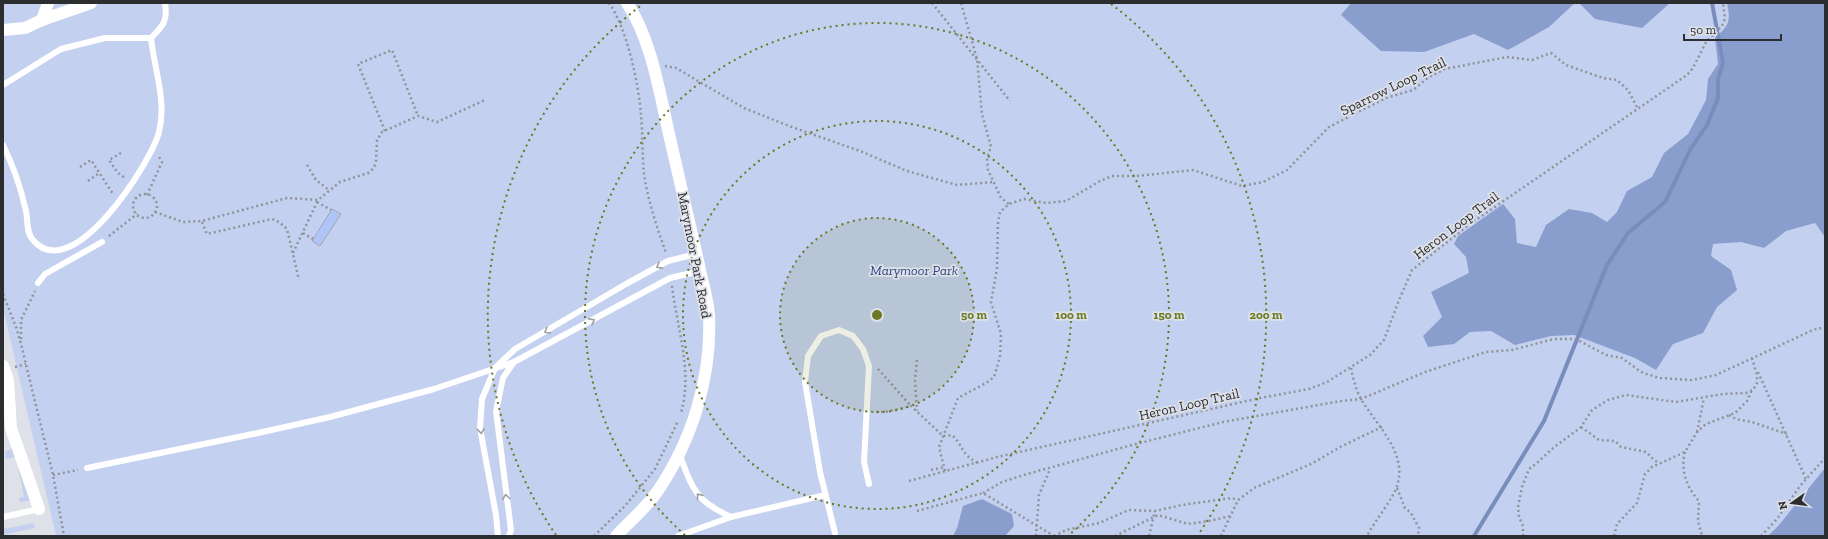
<svg xmlns="http://www.w3.org/2000/svg" width="1828" height="539" font-family="'Zilla Slab',serif">
<style>
.green{fill:#c3d0ef}
.forest{fill:#8a9ece}
.lines{fill:none;stroke-linecap:round;stroke-linejoin:round}
.stream{stroke:#798dbc;stroke-width:4}
.building{fill:#b0c5f7;stroke:#a3a6ac}
.path{stroke:#919397;stroke-width:2.5;stroke-dasharray:2 3;stroke-linecap:butt}
.lane{stroke:#fff;stroke-width:6}
.street{stroke:#fff;stroke-width:12}
.oneway{stroke:#a0a0a1}
.ring{fill:none;stroke:#6d7824;stroke-width:2;stroke-dasharray:2 4}
.labels{text-anchor:middle;stroke-width:3.5;stroke-linejoin:round;paint-order:stroke}
.street-label{font-size:14px;fill:#2c2d2f;stroke:#dee1e7}
.park-label{font-size:14px;font-style:italic;fill:#314683;stroke:#dee1e7}
.centre{fill:#6d7824;stroke:#dee1e7;stroke-width:2}
.ring-label{font-size:12px;text-anchor:middle;font-weight:bold;fill:#6d7824;stroke:#dee1e7;stroke-width:3.5;stroke-linejoin:round;paint-order:stroke}
</style>
<rect width="100%" height="100%" fill="#dee1e7"/>
<g class="green">
<polygon points="3,3 1825,3 1825,536 56,536 3,308"/>
<polygon points="14,447 32,500 20,502 19,498 24,497 16,457 6,459 5,452"/>
<polygon points="34,523 35,528 3,535 3,529"/>
</g>
<g class="forest">
<polygon points="1351,3 1575,3 1549,27 1508,50 1474,34 1424,52 1381,51 1341,15"/>
<polygon points="1579,3 1670,3 1642,28 1595,19"/>
<path d="M 1727,3 L 1825,3 L 1825,237 L 1815,223 L 1786,231 L 1764,248 L 1741,242 L 1713,244 L 1711,256 L 1731,270 L 1737,290 L 1717,307 L 1703,333 L 1673,344 L 1656,370 L 1635,358 L 1574,335 L 1551,336 L 1515,345 L 1491,331 L 1470,332 L 1454,344 L 1428,347 L 1423,336 L 1442,317 L 1431,292 L 1469,273 L 1466,257 L 1454,244 L 1458,236 L 1503,204 L 1515,219 L 1517,243 L 1536,247 L 1546,225 L 1569,209 L 1592,213 L 1607,222 L 1617,212 L 1627,191 L 1652,177 L 1664,153 L 1688,134 L 1706,100 L 1708,79 L 1718,64 L 1715,38 C 1729,25 1731,22 1727,3 Z"/>
<polygon points="1825,468 1825,536 1768,536 1779,525"/>
<polygon points="982,499 1012,514 1014,526 1005,536 953,536 957,528 963,506"/>
</g>
<g class="lines">
<polyline class="stream" points="1474,536 1544,421 1607,265 1628,233 1665,202 1690,150 1707,125 1718,98 1718,79 1723,63 1712,3"/>
</g>
<polygon class="building" points="332,209 341,214 320,246 312,241"/>
<g class="lines">
<g class="path">
<path d="M 609,3 C 627,28 639,85 641,116 C 643,135 642,155 644,174 C 648,201 657,228 666,253"/>
<polyline points="932,3 1010,101"/>
<polyline points="961,3 977,59 982,114 991,147 987,158 988,170 1001,198 1009,204"/>
<polyline points="665,66 676,68 744,108 789,126 860,151 907,171 957,185 994,182"/>
<polyline points="385,131 358,64 392,50 418,116"/>
<polyline points="121,153 109,160 118,173 125,178"/>
<polyline points="307,165 316,180 329,190"/>
<polyline points="80,167 91,160 113,194"/>
<polyline points="88,181 99,173"/>
<circle cx="145" cy="206" r="12"/>
<polyline points="147,195 162,162 158,155"/>
<polyline points="317,202 331,210"/>
<polyline points="155,212 183,222 202,221 287,198 318,200 340,182 368,173 374,168 376,161 377,140 382,132 418,116 437,122 485,100"/>
<polyline points="202,222 207,234 272,219 279,222 287,229 299,280"/>
<polyline points="303,233 313,239"/>
<polyline points="109,236 137,214"/>
<polyline points="293,253 318,200"/>
<path d="M 672,286 C 677,328 693,371 681,413"/>
<polyline points="3,294 16,327 21,344 53,475 64,536"/>
<polyline points="21,339 21,320 35,291"/>
<polyline points="917,360 915,380 917,411"/>
<polyline points="15,367 26,364"/>
<path d="M 1351,368 C 1353,378 1356,390 1361,399 C 1377,426 1408,453 1397,486 C 1393,499 1374,522 1367,536"/>
<polyline points="878,369 911,406"/>
<polyline points="1758,372 1806,479"/>
<path d="M 876,412 L 886,412 L 911,406 L 943,436 L 952,435 C 964,446 960,454 978,463"/>
<polyline points="1729,415 1736,419 1752,422 1787,434"/>
<polyline points="1581,427 1599,440 1615,441 1621,447 1646,452 1654,460 1659,463"/>
<polyline points="1697,432 1704,398"/>
<path d="M 1685,452 C 1680,470 1687,488 1699,501 L 1698,521 L 1702,536"/>
<polyline points="931,470 945,467"/>
<polyline points="945,471 939,447 958,398 986,383 994,377 1000,357 1001,334 991,302 997,269 998,222 1000,212 1009,204 1024,199 1046,203 1066,201 1100,181 1112,176 1137,176 1193,170 1242,186 1263,182 1287,170 1329,127 1386,98 1413,90 1429,77 1445,69 1507,57 1532,60 1551,53 1566,65 1603,78 1617,80 1628,90 1638,109"/>
<polyline points="53,475 78,470"/>
<polyline points="909,481 997,457 1260,398 1309,389 1327,382 1370,355 1384,340 1399,300 1412,270 1470,224 1687,75 1693,68 1706,42 1722,26 1725,19 1723,3"/>
<polyline points="1397,488 1405,508 1411,513 1419,528 1418,536"/>
<polyline points="983,493 1002,482 1027,474 1132,445 1223,422 1341,401 1361,399 1425,372 1486,352 1512,350 1554,339 1576,339 1606,355 1622,358 1641,372 1659,378 1692,380 1716,375 1813,330 1825,327"/>
<polyline points="917,511 983,493 1054,536"/>
<polyline points="594,536 625,506 655,469 678,421"/>
<polyline points="1036,536 1039,495 1050,469"/>
<polyline points="1054,536 1066,530 1099,523 1129,510 1155,511 1182,505 1231,498 1238,500"/>
<polyline points="1115,536 1158,515 1188,524 1209,521 1231,516"/>
<polyline points="1149,536 1155,511"/>
<polyline points="1221,536 1238,500 1254,488 1311,464 1342,446 1382,427"/>
<polyline points="1523,536 1523,526 1519,517 1518,507 1522,487 1529,469 1537,463 1553,448 1581,427 1592,410 1608,400 1626,395 1676,402 1723,394 1746,393 1753,390 1757,383 1757,375 1752,358"/>
<polyline points="1614,536 1617,524 1637,503 1645,474 1652,467 1685,452 1697,432 1706,424 1735,413 1747,401 1752,390"/>
<polyline points="1761,536 1777,519 1800,486 1825,458"/>
</g>
<g class="lane">
<polyline points="3,85 61,49 105,38 151,38"/>
<path d="M 3,145 C 13,165 21,189 26,211 C 28,220 26,233 33,240 C 72,287 151,163 159,132 C 167,101 154,68 151,38 C 163,26 168,21 165,3"/>
<polyline points="38,283 45,274 102,242"/>
<path d="M 680,456 C 693,490 696,501 731,517"/>
<polyline points="87,468 258,433 330,417 434,389 514,362"/>
<polyline points="3,517 39,509"/>
<polyline points="835,533 820,472 805,382 808,356 821,336 839,330 853,336 863,349 869,366 864,462 869,484"/>
<polyline points="498,536 496,515 480,428 482,399 495,368 515,349 626,284 668,261 696,254"/>
<polyline points="509,536 511,530 496,411 503,378 514,362 670,278 700,271"/>
<polyline points="678,536 731,517 825,495"/>
</g>
<g class="street">
<polyline points="42,20 48,3"/>
<polyline points="3,30 25,28 42,20 91,3"/>
<polyline points="3,366 8,380 11,428 39,509"/>
<path d="M 616,536 C 629,522 646,508 657,492 C 692,441 712,377 709,315 C 708,299 702,281 699,265 C 690,225 681,186 672,147 C 661,102 653,41 627,3"/>
</g>
</g>
<defs><path id="oneway-chevron" d="M-2-3.5L2.5 0L-2 3.5" fill="none" stroke-width="1.6" stroke-linecap="round" stroke-linejoin="round"/></defs>
<g class="oneway">
<use href="#oneway-chevron" transform="translate(659 266) rotate(151)"/>
<use href="#oneway-chevron" transform="translate(592 321) rotate(-28)"/>
<use href="#oneway-chevron" transform="translate(547 331) rotate(149)"/>
<use href="#oneway-chevron" transform="translate(481 431) rotate(84)"/>
<use href="#oneway-chevron" transform="translate(699 496) rotate(-129)"/>
<use href="#oneway-chevron" transform="translate(506 497) rotate(-97)"/>
</g>
<circle cx="877" cy="315" r="97" fill="#6d7824" fill-opacity=".12"/>
<g class="ring">
<circle cx="877" cy="315" r="97"/>
<circle cx="877" cy="315" r="194"/>
<path d="M685 535A292 292 0 1 1 1069 535"/>
<path d="M556 535A389 389 0 0 1 643 4M1111 4A389 389 0 0 1 1198 535"/>
</g>
<g class="labels">
<g class="street-label">
<text transform="translate(1393 86) rotate(-26)" y="5">Sparrow Loop Trail</text>
<text transform="translate(1456 225) rotate(-37)" y="5">Heron Loop Trail</text>
<text transform="translate(695 255) rotate(79)" y="5">Marymoor Park Road</text>
<text transform="translate(1189 404) rotate(-13)" y="5">Heron Loop Trail</text>
</g>
<g class="park-label">
<text x="914" y="275">Marymoor Park</text>
</g>
</g>
<circle cx="877" cy="315" r="6" class="centre"/>
<g class="ring-label">
<text x="974" y="319">50 m</text>
<text x="1071" y="319">100 m</text>
<text x="1169" y="319">150 m</text>
<text x="1266" y="319">200 m</text>
</g>
<rect width="1828" height="539" fill="none" stroke="#2c2d2f" stroke-width="8"/>
<g transform="translate(1792 503) rotate(256)" stroke="#dee1e7" stroke-width="3" paint-order="stroke">
<path d="M0-3L7 15L0 10L-7 15Z" fill="#2c2d2f"/>
<text y="-6" font-size="11" font-weight="bold" text-anchor="middle" fill="#2c2d2f">N</text>
</g>
<path d="M1684 34v6h97v-6" fill="none" stroke="#2c2d2f" stroke-width="2"/>
<text x="1690" y="34" font-size="12" fill="#2c2d2f" stroke="#dee1e7" stroke-width="3" paint-order="stroke">50 m</text>
</svg>
